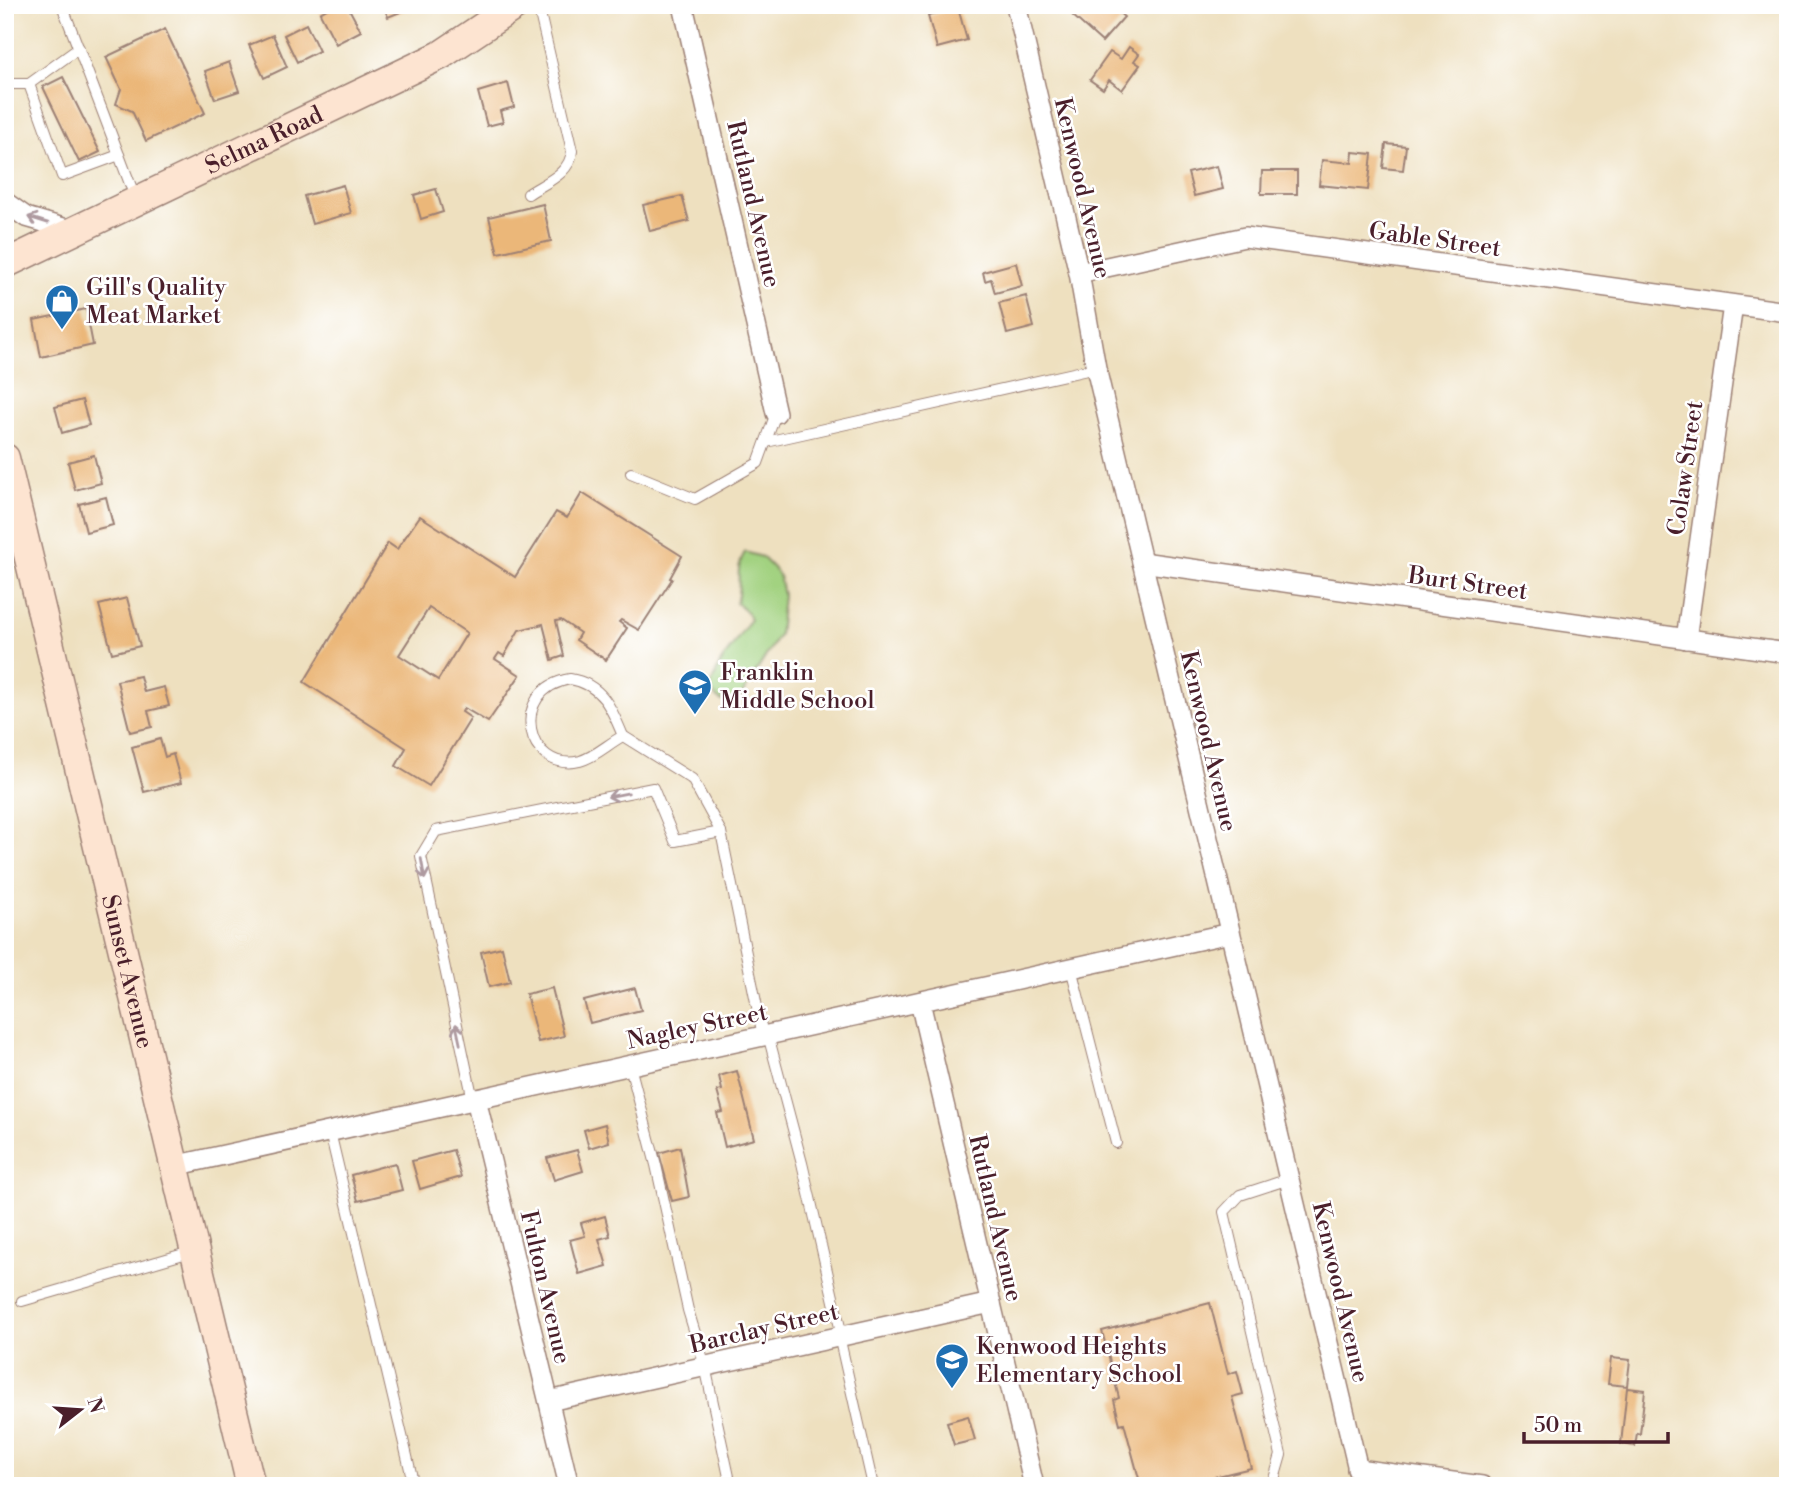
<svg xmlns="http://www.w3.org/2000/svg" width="1793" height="1491" font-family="'Libre Bodoni',serif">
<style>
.green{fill:#a2d280;stroke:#767856;stroke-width:2}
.building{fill:#ebb779;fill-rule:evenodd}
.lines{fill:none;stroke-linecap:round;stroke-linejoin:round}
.lane-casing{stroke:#9c8075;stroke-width:12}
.street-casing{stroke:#9c8075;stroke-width:22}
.secondary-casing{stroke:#9c8075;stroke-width:31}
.lane{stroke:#fff;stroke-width:10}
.street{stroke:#fff;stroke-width:19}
.secondary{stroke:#fde4d1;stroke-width:28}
.oneway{stroke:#ae9aa0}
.labels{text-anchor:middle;stroke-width:5;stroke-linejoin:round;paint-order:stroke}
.street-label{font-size:24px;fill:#4a1f2b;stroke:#fff}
.poi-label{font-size:24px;fill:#4a1f2b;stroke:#fff;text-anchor:start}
</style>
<rect width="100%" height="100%" fill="#fff"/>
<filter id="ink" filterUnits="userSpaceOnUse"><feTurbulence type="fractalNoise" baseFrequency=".0143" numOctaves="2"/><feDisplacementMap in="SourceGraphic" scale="14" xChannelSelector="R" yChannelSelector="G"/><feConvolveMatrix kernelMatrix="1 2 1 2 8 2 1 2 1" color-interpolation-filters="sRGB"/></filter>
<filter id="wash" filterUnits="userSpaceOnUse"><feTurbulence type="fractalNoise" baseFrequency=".00686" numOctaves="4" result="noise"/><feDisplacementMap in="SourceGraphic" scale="28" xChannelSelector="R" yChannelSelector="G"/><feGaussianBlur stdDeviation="1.57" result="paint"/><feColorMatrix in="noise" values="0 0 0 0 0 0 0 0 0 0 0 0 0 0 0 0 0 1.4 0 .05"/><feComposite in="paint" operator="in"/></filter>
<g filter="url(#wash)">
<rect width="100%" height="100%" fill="#eee0bf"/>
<path class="green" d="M 745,552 L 762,557 L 773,568 L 779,576 L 783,595 L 779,635 L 738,701 C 726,705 714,700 710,687 L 720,664 L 750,620 L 748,613 L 736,603 C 743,584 733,571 745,552 Z"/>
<g id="blocks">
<g class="building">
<polygon points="334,5 347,5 361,31 336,44 320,13"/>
<polygon points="383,5 412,5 413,7 388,17"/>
<polygon points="1080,5 1101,8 1110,5 1124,17 1102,42 1072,15"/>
<polygon points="958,8 967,40 937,48 928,16"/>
<polygon points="306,24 319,51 297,62 284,35"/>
<polygon points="165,29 205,113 146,141 132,111 116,104 121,89 106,57"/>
<polygon points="273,35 287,67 264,78 249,45"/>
<polygon points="1129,47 1139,54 1134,61 1140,65 1122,90 1109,80 1103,89 1090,80 1110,52 1121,59"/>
<polygon points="229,62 239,91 215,99 205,71"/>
<polygon points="63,77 100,152 79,162 43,87"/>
<polygon points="508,83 514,107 500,111 503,122 487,126 478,92"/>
<polygon points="1386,144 1406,146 1403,170 1383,168"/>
<polygon points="1353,152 1372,154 1368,190 1319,185 1322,160 1352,163"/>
<polygon points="1217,166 1223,189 1194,196 1188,173"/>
<polygon points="1262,171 1297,171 1297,194 1261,194"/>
<polygon points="343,185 351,213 312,224 304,196"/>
<polygon points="436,189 443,212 421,219 414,195"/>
<polygon points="682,196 689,221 650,231 643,205"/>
<polygon points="543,204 551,241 498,253 489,217"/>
<polygon points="1016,263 1022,286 995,293 991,279 985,281 983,272"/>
<polygon points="1026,296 1034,327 1007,334 999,303"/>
<polygon points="86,309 93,345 41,357 34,320"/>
<polygon points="82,400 89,425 62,433 55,407"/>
<polygon points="94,455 101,483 75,490 68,462"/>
<path d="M 582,493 L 682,556 L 670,578 L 672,579 L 639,630 L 621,620 L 619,622 L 627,628 L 606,660 L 576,640 L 580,633 L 561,620 L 556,621 L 564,656 L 552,660 L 543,624 L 519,630 L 504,656 L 499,653 L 495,659 L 520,675 L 488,722 L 464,708 L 462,712 L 471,718 L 429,786 L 396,766 L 406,748 L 304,682 L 388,543 L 397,549 L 420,516 L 515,577 L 556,512 L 567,518 ZM 429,608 L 467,633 L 438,680 L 399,655 Z"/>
<polygon points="106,497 113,525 86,532 79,504"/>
<polygon points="127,598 140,646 112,653 99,605"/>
<polygon points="140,676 144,692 164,687 169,706 148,711 152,727 130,732 117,681"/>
<polygon points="160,739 165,757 173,754 181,783 144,792 132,747"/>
<polygon points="502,947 510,982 489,987 481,952"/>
<polygon points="552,988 564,1036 538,1042 526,994"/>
<polygon points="635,988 641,1010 590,1023 584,1001"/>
<polygon points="737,1071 754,1139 725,1147 717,1113 723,1112 717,1091 722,1090 719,1076"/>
<polygon points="605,1124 609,1142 589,1148 584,1130"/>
<polygon points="680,1147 689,1197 672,1201 659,1153"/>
<polygon points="453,1150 461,1177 420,1189 412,1161"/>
<polygon points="577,1150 583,1171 554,1180 547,1158"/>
<polygon points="395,1163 402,1190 358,1201 351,1175"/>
<polygon points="605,1216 610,1236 599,1239 607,1266 579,1274 570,1240 585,1236 581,1223"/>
<polygon points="1210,1303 1228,1374 1237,1371 1243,1394 1232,1397 1251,1468 1214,1477 1217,1485 1213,1486 1141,1486 1124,1423 1120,1424 1114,1400 1119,1398 1102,1331"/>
<polygon points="1611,1358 1630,1360 1627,1386 1608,1384"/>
<polygon points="1627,1388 1645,1390 1640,1434 1637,1433 1635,1446 1621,1444"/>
<polygon points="968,1416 975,1440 954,1445 947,1422"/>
</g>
</g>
</g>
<g filter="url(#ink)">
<use href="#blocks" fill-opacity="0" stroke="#9c8075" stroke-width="2"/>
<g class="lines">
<g class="lane-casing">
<g id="lane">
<polyline points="62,5 135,197"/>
<polyline points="5,84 29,84 62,176 119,155"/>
<polyline points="29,84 79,48"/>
<path d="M 528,194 C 546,182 570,174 572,151 L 538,5"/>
<polyline points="766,442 1096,368"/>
<polyline points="631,473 695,499 758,463 776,413"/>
<path d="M 570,679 C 602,684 612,709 623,736 C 609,743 595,757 580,761 C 526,774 507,690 570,679 Z"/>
<polyline points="623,736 692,779 721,832"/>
<polyline points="1071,968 1116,1143"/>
<polyline points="768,1035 802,1163 842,1336"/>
<polyline points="630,1066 656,1165 688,1310 705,1366 731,1486"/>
<polyline points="473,1100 421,856 436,831 653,788 675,841 721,832 763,1036"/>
<polyline points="330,1132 414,1486"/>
<polyline points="22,1301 194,1251"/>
<polyline points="839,1336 873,1486"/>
<polyline points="1272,1486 1281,1455 1224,1212 1240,1195 1289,1179"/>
</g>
</g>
<g class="street-casing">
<g id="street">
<polyline points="683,5 776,413"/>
<polyline points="1016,5 1079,273 1096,368 1362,1486"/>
<polyline points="5,202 26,217 74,231"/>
<polyline points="1079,273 1245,237 1788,312"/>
<polyline points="1142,562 1788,653"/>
<polyline points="1686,639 1733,305"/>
<polyline points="920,1002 1034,1486"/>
<polyline points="476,1099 569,1486"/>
<polyline points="174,1166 1230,933"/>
<polyline points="549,1401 991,1303"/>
<polyline points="1357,1469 1482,1486"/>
</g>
</g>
<g class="secondary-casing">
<g id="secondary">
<path id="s1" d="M 5,264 L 441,55 L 516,5"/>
<path id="s2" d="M 5,458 L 251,1486"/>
</g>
</g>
<use href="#lane" class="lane"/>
<use href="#street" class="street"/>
<use href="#secondary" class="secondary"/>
</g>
<defs><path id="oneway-shaft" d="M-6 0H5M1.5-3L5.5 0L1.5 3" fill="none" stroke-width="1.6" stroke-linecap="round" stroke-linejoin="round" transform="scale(1.75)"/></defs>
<g class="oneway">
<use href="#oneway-shaft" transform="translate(38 220) rotate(-163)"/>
<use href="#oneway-shaft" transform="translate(618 795) rotate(169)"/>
<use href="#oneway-shaft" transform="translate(423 869) rotate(80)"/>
<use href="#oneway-shaft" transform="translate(458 1034) rotate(-102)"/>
</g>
</g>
<defs>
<g id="shop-pin" transform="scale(1.75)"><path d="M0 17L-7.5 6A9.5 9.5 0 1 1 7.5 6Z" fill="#1f6fb2" stroke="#fff"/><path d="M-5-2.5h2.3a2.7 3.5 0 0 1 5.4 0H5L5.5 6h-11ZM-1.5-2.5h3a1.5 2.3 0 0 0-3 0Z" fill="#fff"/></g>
<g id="school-pin" transform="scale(1.75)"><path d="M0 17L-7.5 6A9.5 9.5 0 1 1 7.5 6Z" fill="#1f6fb2" stroke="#fff"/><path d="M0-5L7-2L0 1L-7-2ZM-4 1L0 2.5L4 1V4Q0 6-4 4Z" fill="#fff"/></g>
</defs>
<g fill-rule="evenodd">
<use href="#shop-pin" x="62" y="301"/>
<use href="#school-pin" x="695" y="686"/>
<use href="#school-pin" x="952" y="1360"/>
</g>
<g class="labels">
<g class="street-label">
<text dy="8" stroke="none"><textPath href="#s1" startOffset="287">Selma Road</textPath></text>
<text transform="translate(1083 188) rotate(77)" y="8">Kenwood Avenue</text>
<text transform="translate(754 204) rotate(77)" y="8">Rutland Avenue</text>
<text transform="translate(1435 239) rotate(8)" y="8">Gable Street</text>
<text transform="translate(1685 468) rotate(-82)" y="8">Colaw Street</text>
<text transform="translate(1468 583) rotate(8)" y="8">Burt Street</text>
<text transform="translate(1209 741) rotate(77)" y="8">Kenwood Avenue</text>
<text dy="8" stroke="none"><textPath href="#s2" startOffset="528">Sunset Avenue</textPath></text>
<text transform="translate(697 1026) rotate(-12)" y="8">Nagley Street</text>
<text transform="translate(996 1218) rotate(77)" y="8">Rutland Avenue</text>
<text transform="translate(546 1287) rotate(77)" y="8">Fulton Avenue</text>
<text transform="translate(1341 1292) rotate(77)" y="8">Kenwood Avenue</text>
<text transform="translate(764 1328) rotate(-13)" y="8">Barclay Street</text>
</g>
<g class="poi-label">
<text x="86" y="295">Gill's Quality<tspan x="86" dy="28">Meat Market</tspan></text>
<text x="720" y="680">Franklin<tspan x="720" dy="28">Middle School</tspan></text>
<text x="976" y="1354">Kenwood Heights<tspan x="976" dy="28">Elementary School</tspan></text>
</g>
</g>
<rect width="1793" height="1491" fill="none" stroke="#fff" stroke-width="28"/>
<g transform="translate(80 1410) rotate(73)" stroke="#ffffff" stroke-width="5" paint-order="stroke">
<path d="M0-5L12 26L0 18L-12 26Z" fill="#4a1f2b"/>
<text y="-10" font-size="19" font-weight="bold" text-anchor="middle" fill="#4a1f2b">N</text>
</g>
<path d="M1524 1432v10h144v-10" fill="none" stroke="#4a1f2b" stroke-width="3.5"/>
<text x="1534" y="1432" font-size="21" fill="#4a1f2b" stroke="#ffffff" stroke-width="5" paint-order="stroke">50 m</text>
</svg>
